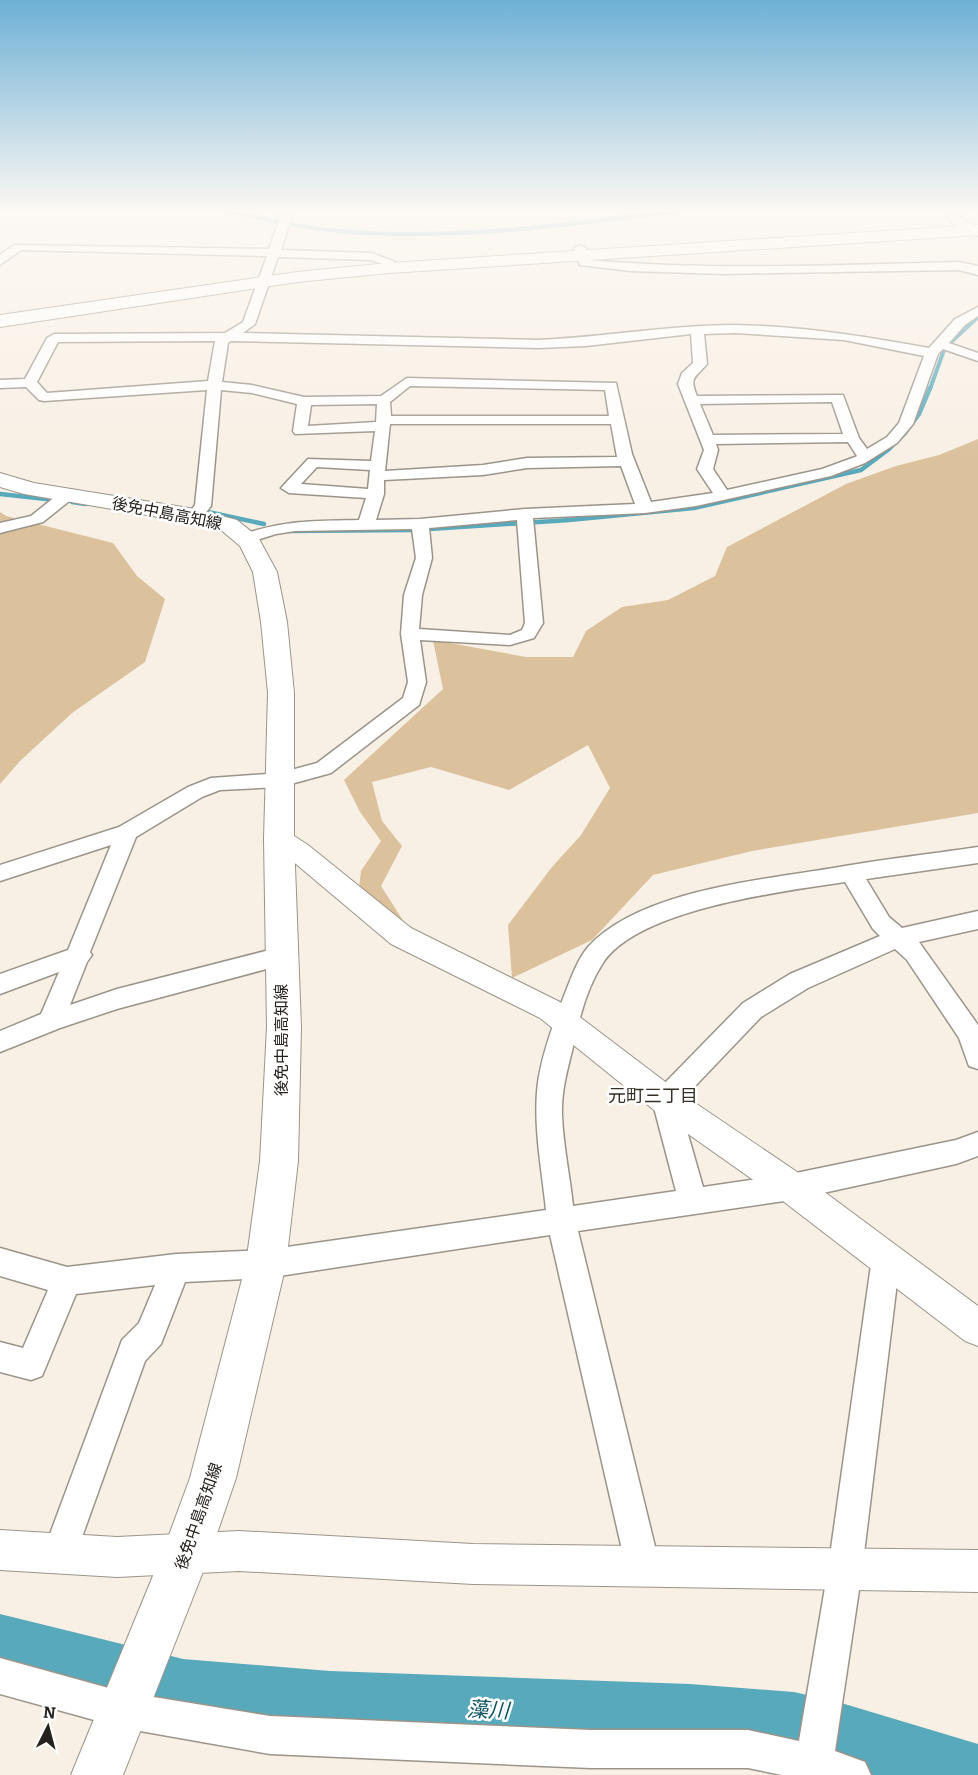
<svg xmlns="http://www.w3.org/2000/svg" width="978" height="1775" font-family="Bitter,'Noto Sans JP',serif">
<style>
.green{fill:#dbc19c}
.lines{fill:none;stroke-linecap:round;stroke-linejoin:round}
.stream-far1{stroke:#57a9bb;stroke-width:4}
.stream{stroke:#57a9bb;stroke-width:4.5}
.river{fill:#57a9bb;fill-rule:evenodd}
.minor-casing{stroke:#9b948a;stroke-width:3}
.tertiary-casing{stroke:#9b948a;stroke-width:2}
.secondary-casing{stroke:#9b948a;stroke-width:2}
.trunk-casing{stroke:#9b948a;stroke-width:2}
.minor{fill:#fff;fill-rule:evenodd}
.tertiary{fill:#fff;fill-rule:evenodd}
.secondary{fill:#fff;fill-rule:evenodd}
.trunk{fill:#fff;fill-rule:evenodd}
.labels{text-anchor:middle;stroke-width:5;stroke-linejoin:round;paint-order:stroke}
.street-label{font-size:16px;fill:#25221e;stroke:#fff}
.neighbourhood-label{font-size:18px;fill:#352f26;stroke:#fff}
.near-water-label{font-size:21px;font-style:italic;fill:#0d5562;stroke:#fff}
</style>
<rect width="100%" height="100%" fill="#f8f0e5"/>
<g class="green">
<polygon points="978,439 978,813 752,851 653,875 592,940 512,978 508,925 552,867 581,835 610,788 588,745 509,790 431,767 372,782 382,821 402,846 381,886 411,933 359,888 361,871 381,841 360,812 344,780 443,689 433,640 526,657 573,657 586,631 622,607 668,600 715,576 727,547 846,484 896,466 939,455"/>
<polygon points="0,512 6,516 113,543 137,576 165,599 145,662 72,713 20,761 0,784"/>
</g>
<g class="lines">
<g class="stream-far1">
<path d="M 220,209 C 263,219 306,229 350,232 C 465,240 580,223 694,209"/>
<polyline points="951,342 978,317"/>
<polyline points="930,389 944,350"/>
</g>
<g class="stream">
<polyline points="0,494 55,500"/>
<polyline points="72,502 86,504"/>
<polyline points="208,512 264,524"/>
<polyline points="429,529 569,520 694,508 861,470 889,449 905,433 919,414 930,388"/>
<polyline points="288,531 412,530"/>
</g>
<polygon class="river" points="0,1614 183,1659 330,1671 690,1684 794,1692 838,1702 978,1744 978,1775 867,1775 794,1756 690,1748 330,1735 183,1721 0,1676"/>
<g class="minor-casing">
<g id="minor">
<path d="M 283,209 L 294,209 L 281,250 L 372,253 L 395,262 L 389,266 L 371,260 L 278,257 L 255,324 L 243,333 L 539,340 C 604,337 669,325 734,325 C 800,326 864,336 929,348 L 955,319 L 978,307 L 978,316 L 965,325 L 949,343 L 978,353 L 978,361 L 943,349 L 938,354 L 913,424 L 897,443 L 865,463 L 831,476 L 696,506 L 645,513 L 533,518 L 543,623 L 534,638 L 510,645 L 420,640 L 426,682 L 419,705 L 331,773 L 280,787 L 220,790 L 202,797 L 136,837 L 90,952 L 92,955 L 87,962 L 70,1005 L 117,989 L 281,947 L 289,949 L 293,956 L 289,963 L 117,1009 L 60,1028 L 0,1052 L 0,1031 L 41,1014 L 59,972 L 0,994 L 0,974 L 68,950 L 111,845 L 0,881 L 0,865 L 119,827 L 188,787 L 211,778 L 280,773 L 317,763 L 403,698 L 408,682 L 401,634 L 404,595 L 416,558 L 412,529 L 295,531 L 276,534 L 247,543 L 239,538 L 241,535 C 284,520 315,521 359,520 L 366,498 L 289,493 L 281,488 L 308,459 L 371,461 L 375,431 L 295,434 L 293,431 L 297,404 L 252,393 L 221,390 L 211,506 L 201,519 L 195,521 L 187,516 L 195,505 L 207,390 L 44,401 L 39,400 L 26,387 L 0,388 L 0,380 L 25,379 L 47,338 L 54,334 L 225,333 L 243,322 L 267,256 L 21,250 L 0,265 L 0,255 L 14,245 L 269,249 ZM 735,333 L 844,340 L 924,356 L 899,423 L 887,437 L 867,449 L 859,438 L 843,395 L 697,396 C 689,377 695,378 707,364 L 704,334 ZM 691,334 L 693,363 L 682,373 L 678,384 L 704,450 L 697,469 L 713,493 L 651,502 L 632,454 L 616,383 L 407,378 L 381,396 L 304,397 L 252,385 L 222,382 L 228,343 L 231,341 L 539,348 L 586,346 ZM 215,341 L 208,381 L 47,393 L 37,382 L 58,342 ZM 410,386 L 605,390 L 609,416 L 391,416 L 390,402 ZM 832,402 L 843,434 L 713,435 L 700,404 ZM 377,404 L 376,422 L 308,426 L 311,405 ZM 390,424 L 611,424 L 617,457 L 527,458 L 483,465 L 385,471 ZM 848,442 L 857,456 L 855,457 L 822,469 L 727,490 L 713,469 L 718,450 L 716,444 ZM 621,466 L 635,504 L 525,509 L 420,519 L 376,520 L 384,494 L 384,480 L 483,475 L 527,468 ZM 317,467 L 370,470 L 368,489 L 301,484 ZM 517,520 L 525,623 L 522,630 L 510,635 L 419,629 L 422,595 L 432,558 L 429,528 Z"/>
<polygon points="946,209 957,209 960,218 978,228 978,236 951,222"/>
<path d="M 580,245 L 586,248 L 589,260 C 712,271 835,265 959,262 L 978,266 L 978,275 L 959,270 L 724,274 L 631,271 L 580,265 L 574,248 Z"/>
<polygon points="67,490 75,495 73,498 43,522 0,533 0,523 31,516 61,492"/>
<path d="M 978,847 L 978,863 L 866,879 L 889,917 L 902,928 L 978,911 L 978,929 L 919,942 L 978,1025 L 978,1069 L 969,1066 L 959,1038 L 907,960 L 895,949 L 808,988 L 761,1017 L 679,1103 L 703,1187 L 791,1174 L 956,1140 L 978,1132 L 978,1156 L 956,1164 L 791,1200 L 578,1231 L 660,1567 L 655,1579 L 643,1584 L 631,1579 L 626,1567 L 550,1235 L 266,1278 L 185,1282 L 161,1344 L 145,1361 L 72,1565 L 60,1570 L 48,1565 L 43,1553 L 118,1351 L 122,1340 L 139,1323 L 155,1285 L 76,1294 L 42,1376 L 31,1380 L 0,1372 L 0,1342 L 23,1348 L 48,1290 L 0,1276 L 0,1248 L 67,1267 L 176,1254 L 266,1250 L 546,1210 C 542,1171 534,1131 537,1092 C 539,1062 553,1024 564,996 C 570,981 577,960 588,947 C 641,889 765,880 839,867 C 884,859 932,854 978,847 ZM 845,882 L 873,929 L 880,936 L 790,974 L 743,1003 L 656,1092 L 652,1100 L 676,1191 L 573,1206 C 570,1176 563,1145 562,1115 C 561,1089 569,1064 575,1039 C 580,1014 589,984 603,963 C 638,909 784,891 845,882 Z"/>
<polygon points="886,1244 896,1248 900,1258 862,1570 835,1751 865,1762 871,1775 782,1775 748,1768 591,1768 270,1754 123,1728 0,1694 0,1658 123,1692 270,1716 591,1730 748,1730 799,1741 828,1570 872,1258 876,1248"/>
</g>
</g>
<g class="tertiary-casing">
<g id="tertiary">
<polygon points="279,830 288,832 308,845 411,928 560,1002 676,1090 803,1176 978,1306 978,1346 965,1341 779,1198 654,1110 540,1018 391,944 290,859 270,846 266,839 270,832"/>
<polygon points="0,1530 117,1537 239,1531 473,1544 978,1550 978,1592 473,1584 239,1571 117,1577 0,1570"/>
</g>
</g>
<g class="secondary-casing">
<polygon id="secondary" points="0,473 34,483 195,509 237,520 258,537 277,572 287,622 294,693 294,839 301,1027 298,1161 286,1264 236,1478 210,1554 123,1775 71,1775 162,1554 190,1478 246,1264 260,1161 267,1027 264,839 268,693 261,622 253,572 240,546 221,530 194,523 24,494 0,487"/>
</g>
<g class="trunk-casing">
<polygon id="trunk" points="978,225 978,235 389,273 297,282 0,327 0,315 297,272 389,263"/>
</g>
<use href="#minor" class="minor"/>
<use href="#tertiary" class="tertiary"/>
<use href="#secondary" class="secondary"/>
<use href="#trunk" class="trunk"/>
</g>
<linearGradient id="sky" x2="0" y2="1"><stop stop-color="#6eb0d6"/><stop offset="0.46" stop-color="#fcf8f3"/><stop offset="1" stop-color="#fcf8f3" stop-opacity="0"/></linearGradient>
<rect width="978" height="458" fill="url(#sky)"/>
<g class="labels">
<g class="street-label">
<text transform="translate(167 513) rotate(11)" y="6">後免中島高知線</text>
<text transform="translate(281 1040) rotate(-90)" y="6">後免中島高知線</text>
<text transform="translate(198 1516) rotate(-71)" y="6">後免中島高知線</text>
</g>
<g class="neighbourhood-label">
<text x="653" y="1102">元町三丁目</text>
</g>
<g class="near-water-label">
<text transform="translate(488 1710) rotate(3)" y="7">藻川</text>
</g>
</g>
<g transform="translate(48 1727) rotate(6)" stroke="#ffffff" stroke-width="4.5" paint-order="stroke">
<path d="M0-4.5L10 22L0 15L-10 22Z" fill="#25221e"/>
<text y="-9" font-size="16" font-weight="bold" text-anchor="middle" fill="#25221e">N</text>
</g>
</svg>
